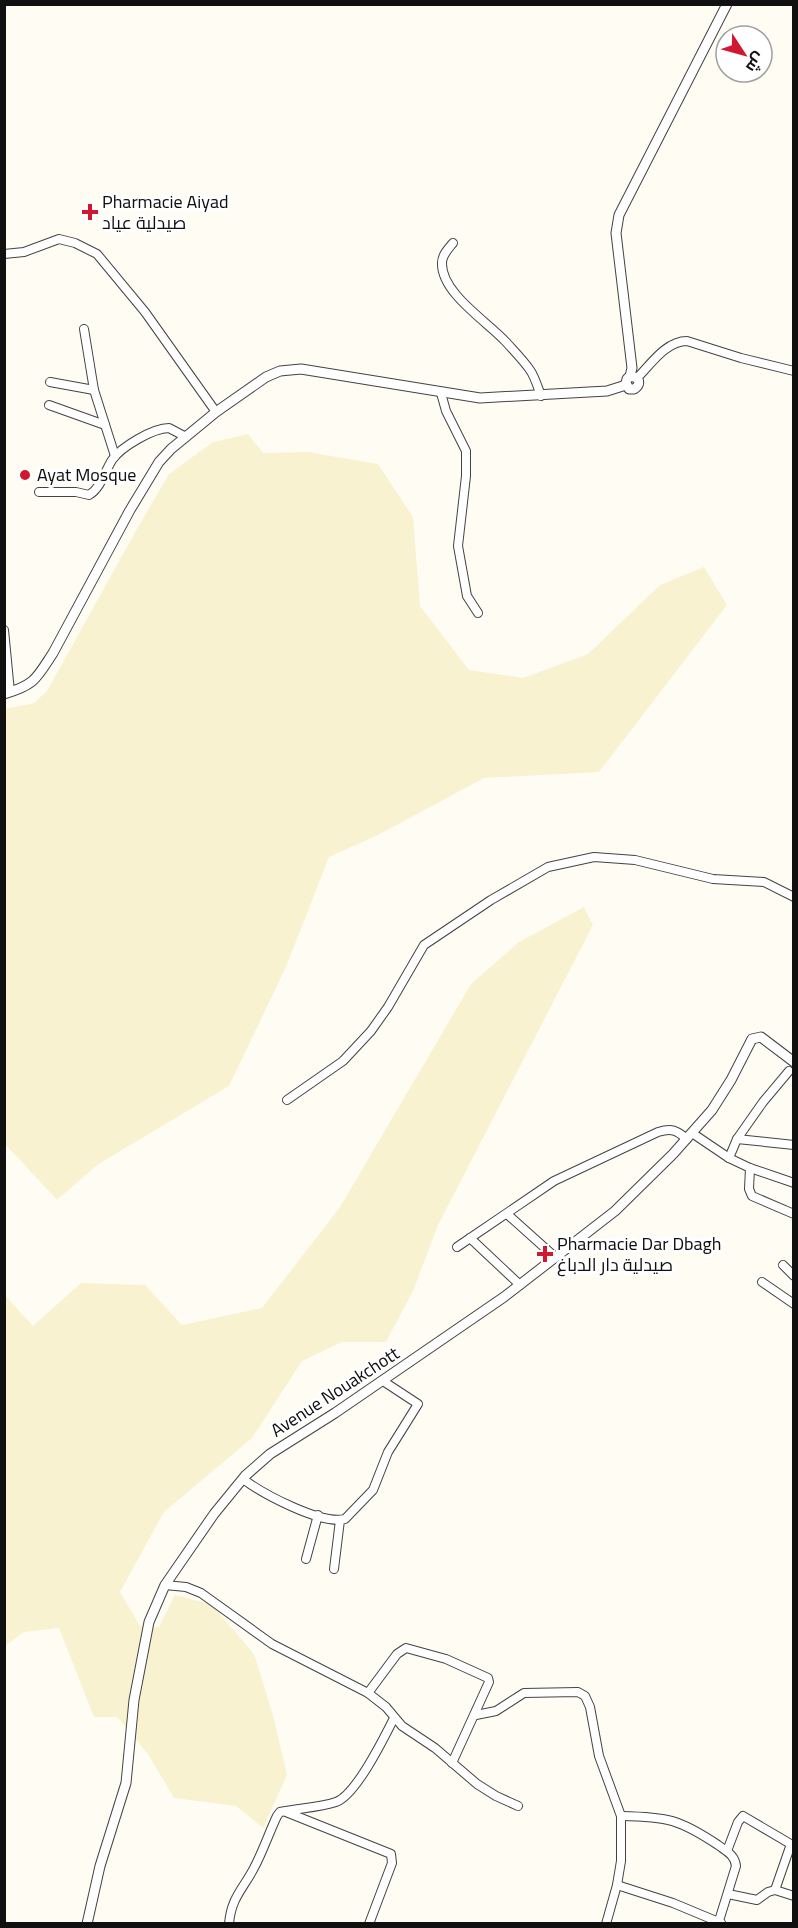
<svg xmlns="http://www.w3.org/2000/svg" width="798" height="1928" font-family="Georgia,Cairo,serif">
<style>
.farmland{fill:#f9f2d0}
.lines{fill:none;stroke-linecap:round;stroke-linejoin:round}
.minor-casing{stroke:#434343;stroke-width:10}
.tertiary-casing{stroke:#434343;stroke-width:11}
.minor{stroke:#fff;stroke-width:8}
.tertiary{stroke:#fff;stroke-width:9}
.poi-dot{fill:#d01930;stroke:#fff;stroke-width:2}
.labels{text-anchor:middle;stroke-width:6;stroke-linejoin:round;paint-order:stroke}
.poi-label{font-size:18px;fill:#101010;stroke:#fff;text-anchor:start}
.street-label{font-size:18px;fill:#101010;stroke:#fff}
</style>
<rect width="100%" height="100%" fill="#fffcf4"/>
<g class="farmland">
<polygon points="248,434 263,453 308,452 378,464 413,517 420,606 469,670 523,678 588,654 660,585 704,567 727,605 599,772 484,778 378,835 329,857 286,967 229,1086 97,1165 57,1200 5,1144 5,709 34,703 47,691 138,527 169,474 213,442"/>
<polygon points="584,907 593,925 438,1225 413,1291 386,1342 342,1342 302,1361 252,1438 164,1512 120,1592 140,1626 159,1627 175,1595 211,1604 254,1654 273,1715 287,1775 263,1828 236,1806 174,1798 148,1754 117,1717 94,1717 59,1628 24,1632 5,1646 4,1294 33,1326 81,1283 145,1285 182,1325 262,1308 340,1207 471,984 519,942"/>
</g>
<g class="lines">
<g class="minor-casing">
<g id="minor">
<path d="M 453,243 C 448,249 442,255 442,263 C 441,293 488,322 506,342 C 514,351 523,360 530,370 C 535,377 538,388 541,396"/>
<polyline points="4,254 24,252 59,239 75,243 97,254 145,312 216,412"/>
<polyline points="84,329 94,390 115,456"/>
<path d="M 637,378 C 651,364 666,341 687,341 L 741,358 L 794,371"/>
<polyline points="50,382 94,390"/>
<polyline points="441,393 446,411 466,451 466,476 458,546 467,596 478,613"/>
<polyline points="49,405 105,425"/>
<path d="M 39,492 L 76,492 L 89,495 C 101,488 105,471 112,460 C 121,447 153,428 169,428 L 186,437"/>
<polyline points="4,630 10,692"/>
<polyline points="789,1071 763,1102 737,1139 794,1145"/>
<polyline points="287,1100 343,1061 371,1031 388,1007 424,945 491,900 548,867 594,857 635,860 713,879 764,882 794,897"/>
<polyline points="692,1133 729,1158 750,1168 794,1183"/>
<polyline points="729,1158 737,1139"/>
<polyline points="750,1168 749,1189 752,1196 794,1214"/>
<polyline points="507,1214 555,1257"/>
<polyline points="470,1238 520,1285"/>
<path d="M 457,1247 L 554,1181 L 658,1132 C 672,1128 676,1130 687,1139"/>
<polyline points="783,1265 794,1276"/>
<polyline points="762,1282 794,1304"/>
<path d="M 243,1479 C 263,1494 321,1525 345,1519 L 373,1490 L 388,1452 L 418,1404 L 383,1381"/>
<polyline points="306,1559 318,1515"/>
<polyline points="334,1569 340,1520"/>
<polyline points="165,1585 186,1587 201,1593 272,1644 368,1693 386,1707 402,1726 435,1748 477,1784 496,1796 518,1806"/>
<polyline points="368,1693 397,1654 406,1648 446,1659 488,1678 489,1682 452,1763"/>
<polyline points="476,1715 496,1711 524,1693 578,1692 585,1696 590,1707 599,1756 621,1816 621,1861 617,1885 606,1924"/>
<polyline points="286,1812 391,1854 392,1863 369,1924"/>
<path d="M 621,1816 C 668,1817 679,1819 718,1845 C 726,1851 735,1855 736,1866 L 718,1924"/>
<polyline points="727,1851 738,1822 743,1816 794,1846"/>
<polyline points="617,1885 673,1903 721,1923"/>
<polyline points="775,1890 791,1844"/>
<polyline points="728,1894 757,1900 768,1892 775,1890 794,1896"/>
<path d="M 229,1924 C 231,1898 243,1889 254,1868 C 263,1851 269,1833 277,1816 L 280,1812 C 298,1808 318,1808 336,1802 C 356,1795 384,1738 394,1718"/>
</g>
</g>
<g class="tertiary-casing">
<g id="tertiary">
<path d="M 630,376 L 637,378 C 640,382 639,386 634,389 L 629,389 L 626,383 L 627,379 L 630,376 L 632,368 L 616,233 L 619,215 L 727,4"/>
<path d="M 4,694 C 35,685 36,679 53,653 L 130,510 L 159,462 L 171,449 L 216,412 L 266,377 L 280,371 L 301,369 L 480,398 L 607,391 L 626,385"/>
<polyline points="87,1924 100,1866 126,1783 134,1700 149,1622 165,1585 214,1514 245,1476 270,1454 335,1413 504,1297 615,1211 673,1154 712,1110 731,1080 752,1039 761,1037 794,1062"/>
</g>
</g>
<use href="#minor" class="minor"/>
<use href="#tertiary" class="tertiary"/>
</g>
<g class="poi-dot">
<path d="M87 203h6v6h6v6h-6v6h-6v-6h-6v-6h6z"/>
<circle cx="25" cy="475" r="6"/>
<path d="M542 1245h6v6h6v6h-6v6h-6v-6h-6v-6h6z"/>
</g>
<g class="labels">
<g class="poi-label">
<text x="102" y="208">Pharmacie Aiyad<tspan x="102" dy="21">صيدلية عياد</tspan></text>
<text x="37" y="481">Ayat Mosque</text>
<text x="557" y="1250">Pharmacie Dar Dbagh<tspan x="557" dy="21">صيدلية دار الدباغ</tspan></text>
</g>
<g class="street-label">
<text transform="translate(335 1392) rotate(-33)" y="6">Avenue Nouakchott</text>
</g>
</g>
<rect width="798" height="1928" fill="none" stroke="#101010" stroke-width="12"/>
<g transform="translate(744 54) rotate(126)"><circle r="28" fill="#ffffff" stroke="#9f9f9f" stroke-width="1.5"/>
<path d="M0-4.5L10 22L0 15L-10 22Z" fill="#d01930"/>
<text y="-9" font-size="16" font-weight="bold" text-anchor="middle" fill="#101010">ش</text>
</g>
</svg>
